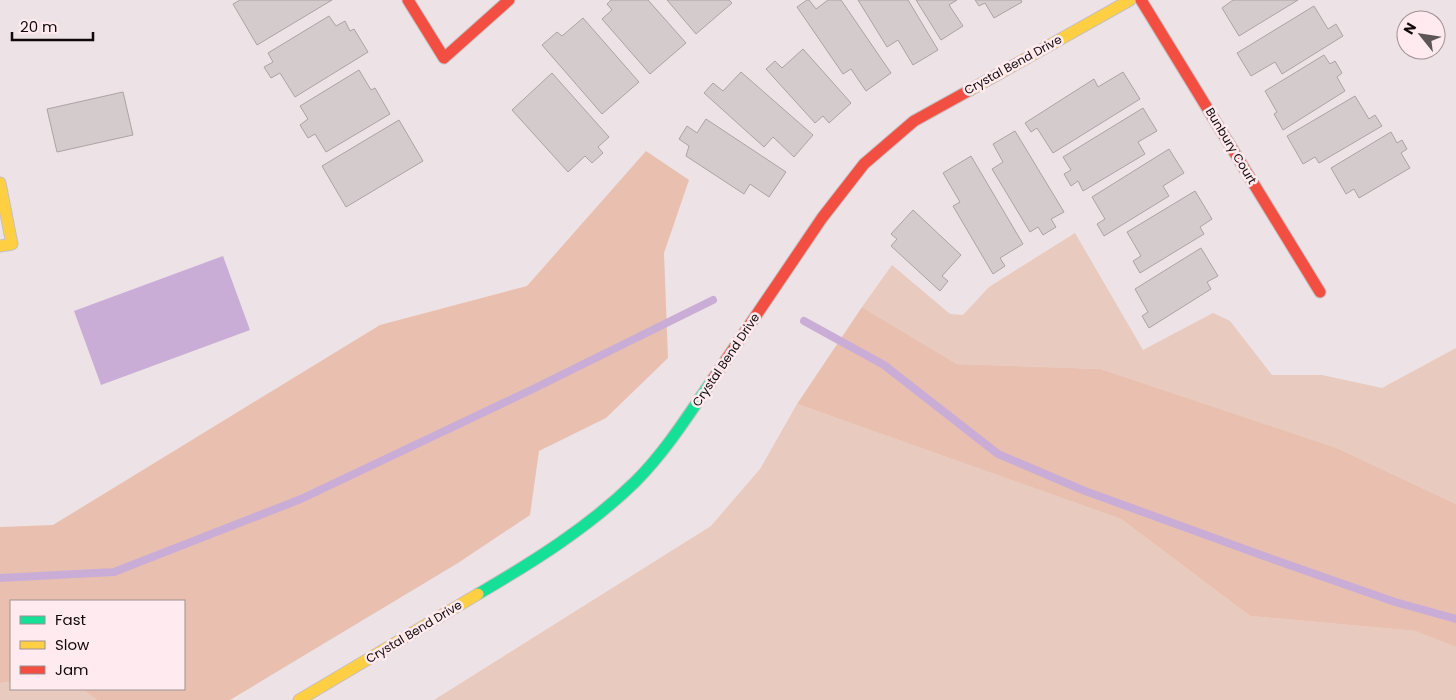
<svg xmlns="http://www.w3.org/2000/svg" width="1456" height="700" font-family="Poppins,sans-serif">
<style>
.green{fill:#e8cabe}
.forest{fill:#e9c0af}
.water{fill:#caadd6}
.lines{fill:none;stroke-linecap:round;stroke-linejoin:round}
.stream{stroke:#caadd6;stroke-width:8}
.building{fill:#d4cbcc;stroke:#aca3a4}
.fast-casing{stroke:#c7bfc1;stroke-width:13}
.slow-casing{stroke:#c7bfc1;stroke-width:13}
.jam-casing{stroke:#c7bfc1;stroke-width:13}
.fast{stroke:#16e098;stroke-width:11}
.slow{stroke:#ffcf43;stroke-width:11}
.jam{stroke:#f24e42;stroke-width:11}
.labels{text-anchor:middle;stroke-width:5;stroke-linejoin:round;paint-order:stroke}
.street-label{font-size:12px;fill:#0f090b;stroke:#ffebef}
</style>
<rect width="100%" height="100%" fill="#ede2e5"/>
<g class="green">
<polygon points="1075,233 1143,350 1213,313 1230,321 1272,375 1322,375 1382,388 1456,348 1456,504 1337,448 1101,369 957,364 862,307 892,265 950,314 963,315 989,287"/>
<polygon points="797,404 1121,519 1250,616 1417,631 1456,647 1456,700 434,700 711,526 760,469"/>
<polygon points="11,682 11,689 82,689 97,700 0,700 0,683"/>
</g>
<g class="forest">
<polygon points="646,151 689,180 664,253 668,358 606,418 539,451 530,515 458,563 230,700 97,700 82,689 184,689 184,601 11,601 11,682 0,683 0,527 53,525 380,325 527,286"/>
<polygon points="862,307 957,364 1101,369 1337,448 1456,504 1456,647 1416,631 1250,616 1121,519 797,404"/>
</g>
<polygon class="water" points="223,256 250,330 101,385 74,311"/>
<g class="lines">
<g class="stream">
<polyline points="804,321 884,365 998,454 1085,491 1261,555 1395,602 1456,619"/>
<polyline points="0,578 114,572 301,499 533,389 713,300"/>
</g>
</g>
<g class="building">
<polygon points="240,0 332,0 257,45 233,4"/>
<polygon points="611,0 648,0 686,43 650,74 602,19 612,10 607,4"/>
<polygon points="667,0 729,0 732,3 696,34"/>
<polygon points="807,0 809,0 816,9 828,0 841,0 891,73 866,91 851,69 843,74 797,7"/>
<polygon points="858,0 908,0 938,50 913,65 898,40 887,47"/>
<polygon points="916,0 957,0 949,5 963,26 941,40"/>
<polygon points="975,0 1021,0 1022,2 994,18 985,3 979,6"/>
<polygon points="1233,0 1298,0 1239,36 1222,8"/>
<polygon points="1314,6 1328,29 1336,24 1343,36 1282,74 1275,62 1251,76 1237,53"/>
<polygon points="329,16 336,26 345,21 350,31 354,29 368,52 295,97 280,73 271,78 264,67 273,62 268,53"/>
<polygon points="583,18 639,82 602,114 542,45 557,32 562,36"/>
<polygon points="803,49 851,103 829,123 823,116 815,123 766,69 775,61 782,68"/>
<polygon points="1324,55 1330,64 1335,61 1342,73 1337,77 1345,91 1283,130 1274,114 1277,112 1265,91"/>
<polygon points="359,70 371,90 375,88 390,114 326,152 315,134 308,138 300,125 308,119 300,106"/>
<polygon points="741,72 813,135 794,157 773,137 764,147 704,93 713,83 723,91"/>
<polygon points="1123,72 1140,99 1053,153 1037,128 1031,132 1025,123 1094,79 1098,87"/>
<polygon points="552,73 609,137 598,147 603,153 592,163 585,156 568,172 512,110"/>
<polygon points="123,92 133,135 57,152 47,109"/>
<polygon points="1355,96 1369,119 1375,115 1382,126 1319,163 1315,157 1303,164 1287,136"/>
<polygon points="1143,108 1157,131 1138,142 1145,154 1083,191 1078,181 1071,186 1064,174 1071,170 1063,157"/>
<polygon points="706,119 786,172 769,197 750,184 744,194 686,156 689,146 679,139 687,126 697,133"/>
<polygon points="399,120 423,161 346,207 322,166"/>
<polygon points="1015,131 1064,212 1051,219 1056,227 1043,235 1038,227 1030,232 992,169 1003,162 993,144"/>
<polygon points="1391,132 1397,143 1402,140 1407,149 1401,153 1410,168 1359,198 1354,189 1346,194 1331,168"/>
<polygon points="1169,149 1184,173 1163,186 1169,196 1104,236 1097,224 1105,219 1092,197"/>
<polygon points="971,156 1023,244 1000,258 1005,266 993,274 953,206 960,202 943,173"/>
<polygon points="1195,191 1212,219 1200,227 1204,234 1140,273 1133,261 1141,256 1127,232"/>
<polygon points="913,210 961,255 942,276 948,281 940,291 891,246 897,239 891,234"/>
<polygon points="1201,248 1218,276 1207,282 1211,289 1149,328 1142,316 1148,312 1135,289"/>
</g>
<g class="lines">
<g class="fast-casing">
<path id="fast" d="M 478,594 C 533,562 589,527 635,482 C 666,451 689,414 713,379"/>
</g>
<g class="slow-casing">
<g id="slow">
<polyline points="970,90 1130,0"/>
<polyline points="0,183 12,244 0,246"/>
<polyline points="299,700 478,594"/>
</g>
</g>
<g class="jam-casing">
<g id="jam">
<polyline points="408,0 444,58 509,0"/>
<polyline points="1141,0 1320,292"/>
<polyline points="713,379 822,218 864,164 914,121 970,90"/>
</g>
</g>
<use href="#fast" class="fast"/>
<use href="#slow" class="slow"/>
<use href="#jam" class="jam"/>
</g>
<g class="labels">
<g class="street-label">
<text transform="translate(1013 65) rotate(-29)" y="4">Crystal Bend Drive</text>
<text transform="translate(1231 146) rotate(59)" y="4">Bunbury Court</text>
<text transform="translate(726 360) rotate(-56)" y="4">Crystal Bend Drive</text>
<text transform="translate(414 632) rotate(-31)" y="4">Crystal Bend Drive</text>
</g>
</g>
<rect x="10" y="600" width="175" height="90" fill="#ffebef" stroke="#9f9194"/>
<rect x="20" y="616" width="25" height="8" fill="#16e098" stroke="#9f9194"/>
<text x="55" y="625" font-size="15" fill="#0f090b">Fast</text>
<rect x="20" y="641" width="25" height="8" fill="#ffcf43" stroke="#9f9194"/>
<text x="55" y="650" font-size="15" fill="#0f090b">Slow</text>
<rect x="20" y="666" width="25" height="8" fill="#f24e42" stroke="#9f9194"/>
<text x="55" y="675" font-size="15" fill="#0f090b">Jam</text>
<g transform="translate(1421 35) rotate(300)"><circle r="24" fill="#ffebef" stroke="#9f9194"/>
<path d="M0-4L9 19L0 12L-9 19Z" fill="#5d5557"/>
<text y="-8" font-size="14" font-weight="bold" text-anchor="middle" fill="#0f090b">N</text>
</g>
<path d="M12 32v8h81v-8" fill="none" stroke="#0f090b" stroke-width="2.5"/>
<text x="20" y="32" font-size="15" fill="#0f090b" stroke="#ffebef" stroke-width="4" paint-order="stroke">20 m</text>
</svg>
